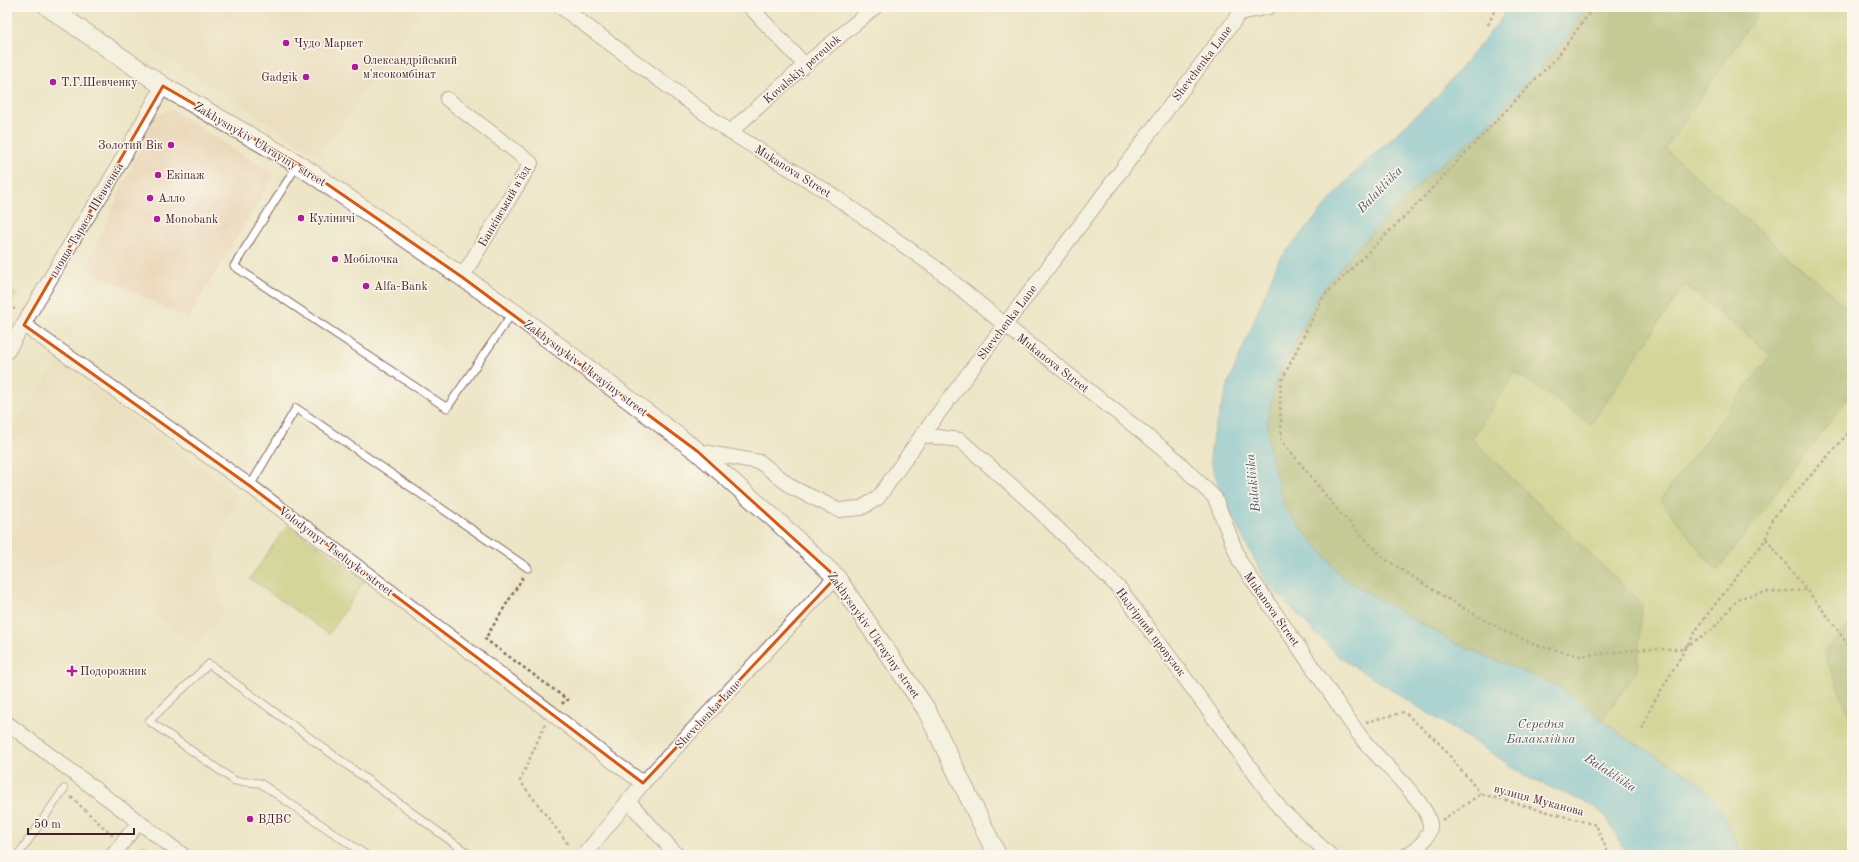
<svg xmlns="http://www.w3.org/2000/svg" width="1859" height="862" font-family="'Old Standard TT',serif">
<style>
.built{fill:#ebd8ba}
.green{fill:#b5c264;stroke:#807048}
.forest{fill:#90a85a;stroke:#6d6442}
.water{fill:#5fbdde;stroke:#546e84}
.lines{fill:none;stroke-linecap:round;stroke-linejoin:round}
.service-casing{stroke:#836461;stroke-width:9}
.minor-casing{stroke:#836461;stroke-width:16}
.tertiary-casing{stroke:#836461;stroke-width:20}
.path{stroke:#836461;stroke-width:2.5;stroke-dasharray:3 3;stroke-linecap:butt}
.service{stroke:#fff;stroke-width:7}
.minor{stroke:#fff;stroke-width:14}
.tertiary{stroke:#fff;stroke-width:18}
.marked{fill:none;stroke:#e0560e;stroke-width:3;stroke-linejoin:round}
.poi-dot{fill:#b5179e;stroke:#fbf7ec;stroke-width:1.5}
.labels{text-anchor:middle;stroke-width:3;stroke-linejoin:round;paint-order:stroke}
.poi-label{font-size:12px;fill:#4a1f2b;stroke:#fbf7ec;text-anchor:start}
.street-label{font-size:12px;fill:#4a1f2b;stroke:#fbf7ec}
.water-label{font-size:13px;font-style:italic;fill:#51566a;stroke:#fbf7ec}
</style>
<rect width="100%" height="100%" fill="#fbf7ec"/>
<filter id="ink" filterUnits="userSpaceOnUse"><feTurbulence type="fractalNoise" baseFrequency=".025" numOctaves="2"/><feDisplacementMap in="SourceGraphic" scale="8" xChannelSelector="R" yChannelSelector="G"/><feConvolveMatrix kernelMatrix="1 2 1 2 8 2 1 2 1" color-interpolation-filters="sRGB"/></filter>
<filter id="wash" filterUnits="userSpaceOnUse"><feTurbulence type="fractalNoise" baseFrequency=".012" numOctaves="4" result="noise"/><feDisplacementMap in="SourceGraphic" scale="16" xChannelSelector="R" yChannelSelector="G"/><feGaussianBlur stdDeviation="0.9" result="paint"/><feColorMatrix in="noise" values="0 0 0 0 0 0 0 0 0 0 0 0 0 0 0 0 0 1.4 0 .05"/><feComposite in="paint" operator="in"/></filter>
<g filter="url(#wash)">
<rect width="100%" height="100%" fill="#ece5c6"/>
<g class="built">
<polygon points="88,7 408,7 418,14 319,156"/>
<polygon points="173,110 274,175 188,319 86,268 154,116"/>
<polygon points="58,362 239,496 215,550 222,613 197,646 128,595 80,621 60,610 49,619 36,618 7,596 7,435"/>
</g>
<g class="green">
<polygon points="1762,7 1852,7 1852,312 1665,149"/>
<polygon points="1684,284 1771,355 1660,500 1717,571 1852,392 1852,621 1824,652 1852,723 1852,855 1742,855 1718,804 1707,790 1690,776 1626,738 1602,720 1637,670 1472,439 1515,371 1591,424"/>
<polygon points="7,286 17,294 7,312"/>
<polygon points="287,525 366,579 329,634 250,579"/>
<polygon points="143,844 157,855 135,855"/>
</g>
<g class="forest">
<polygon points="1584,7 1762,7 1665,149 1852,312 1852,392 1717,571 1660,500 1771,355 1685,284 1591,424 1515,372 1472,439 1642,604 1637,670 1602,720 1561,688 1452,642 1343,578 1285,509 1269,450 1267,421 1275,383 1318,296 1352,253 1428,175 1485,129 1569,35"/>
<polygon points="1852,621 1852,723 1824,652"/>
</g>
<polygon class="water" points="1508,7 1584,7 1569,35 1485,129 1428,175 1352,253 1318,296 1275,383 1267,421 1269,450 1285,509 1343,578 1452,642 1561,688 1626,738 1690,776 1707,790 1718,804 1742,855 1627,855 1607,818 1592,805 1524,776 1498,757 1339,657 1267,583 1224,502 1210,459 1213,434 1229,382 1279,260 1354,173 1437,96 1498,23"/>
</g>
<g filter="url(#ink)">
<g class="lines">
<g class="service-casing">
<g id="service">
<polyline points="298,164 234,266 447,408 513,312"/>
<polyline points="250,486 296,408 528,568"/>
<polyline points="18,855 64,789"/>
<polyline points="366,855 260,783 235,781 149,721 209,664 470,855"/>
</g>
</g>
<g class="minor-casing">
<g id="minor">
<path d="M 561,7 L 730,132 L 831,194 L 936,268 L 1005,325 L 1170,454 L 1215,498 L 1240,562 L 1353,726 C 1359,735 1366,744 1374,752 C 1387,767 1432,808 1430,827 C 1429,839 1416,850 1407,855"/>
<polyline points="750,7 805,65"/>
<polyline points="447,99 531,163 462,277"/>
<polyline points="730,132 805,65 875,7"/>
<polyline points="24,325 250,486 550,712 604,755 643,783"/>
<polyline points="7,352 80,228 107,186 163,86"/>
<polyline points="922,435 960,440 1029,501 1120,589 1282,811 1330,855"/>
<polyline points="697,451 760,462 793,488 839,510 861,508 878,498 922,435 1240,13 1269,7"/>
<polyline points="7,723 183,855"/>
<polyline points="628,801 677,855"/>
<polyline points="113,855 139,822"/>
<polyline points="584,855 643,783 836,577"/>
</g>
</g>
<g class="tertiary-casing">
<polyline id="tertiary" points="48,7 163,86 298,164 513,312 697,451 777,521 836,577 926,709 997,855"/>
</g>
<g class="path">
<polyline points="1591,7 1588,15 1557,57 1416,205 1323,297 1281,382 1280,406 1282,441 1340,513 1385,559 1446,598 1504,631 1536,645 1580,656 1644,649 1682,649 1712,630 1739,598 1767,592 1807,590"/>
<polyline points="1488,25 1496,7"/>
<polyline points="7,307 15,309"/>
<polyline points="1766,539 1833,623 1852,651"/>
<polyline points="523,577 485,639 568,700 561,704"/>
<polyline points="1366,722 1404,712 1440,744 1481,794"/>
<polyline points="545,724 520,781 568,844"/>
<polyline points="1642,729 1650,709 1700,624 1766,539 1772,519 1852,429"/>
<polyline points="71,797 113,836"/>
<polyline points="1442,820 1481,794 1596,825 1609,855"/>
</g>
<use href="#service" class="service"/>
<use href="#minor" class="minor"/>
<use href="#tertiary" class="tertiary"/>
</g>
</g>
<path d="M0 0H1859V862H0ZM 163,86 L 298,164 L 462,277 L 697,451 L 836,577 L 643,783 L 250,486 L 24,325 Z" fill="#ece5c6" fill-opacity=".55" fill-rule="evenodd"/>
<path class="marked" d="M 163,86 L 298,164 L 462,277 L 697,451 L 836,577 L 643,783 L 250,486 L 24,325 Z"/>
<g class="poi-dot">
<circle cx="286" cy="43" r="4"/>
<circle cx="355" cy="67" r="4"/>
<circle cx="306" cy="77" r="4"/>
<circle cx="53" cy="82" r="4"/>
<circle cx="171" cy="145" r="4"/>
<circle cx="158" cy="175" r="4"/>
<circle cx="150" cy="198" r="4"/>
<circle cx="301" cy="218" r="4"/>
<circle cx="157" cy="219" r="4"/>
<circle cx="335" cy="259" r="4"/>
<circle cx="366" cy="286" r="4"/>
<path d="M70 665h4v4h4v4h-4v4h-4v-4h-4v-4h4z"/>
<circle cx="250" cy="819" r="4"/>
</g>
<g class="labels">
<g class="poi-label">
<text x="294" y="47">Чудо Маркет</text>
<text x="363" y="64">Олександрійський<tspan x="363" dy="14">мʼясокомбінат</tspan></text>
<text x="298" y="81" text-anchor="end">Gadgik</text>
<text x="61" y="86">Т.Г.Шевченку</text>
<text x="163" y="149" text-anchor="end">Золотий Вік</text>
<text x="166" y="179">Екіпаж</text>
<text x="158" y="202">Алло</text>
<text x="309" y="222">Куліничі</text>
<text x="165" y="223">Monobank</text>
<text x="343" y="263">Мобілочка</text>
<text x="374" y="290">Alfa-Bank</text>
<text x="80" y="675">Подорожник</text>
<text x="258" y="823">ВДВС</text>
</g>
<g class="street-label">
<text transform="translate(1202 63) rotate(-53)" y="4">Shevchenka Lane</text>
<text transform="translate(802 69) rotate(-41)" y="4">Kovalskiy pereulok</text>
<text transform="translate(260 144) rotate(31)" y="4">Zakhysnykiv Ukrayiny street</text>
<text transform="translate(793 171) rotate(32)" y="4">Mukanova Street</text>
<text transform="translate(504 206) rotate(-60)" y="4">Банківський в'їзд</text>
<text transform="translate(86 220) rotate(-59)" y="4">площа Тараса Шевченка</text>
<text transform="translate(1007 322) rotate(-53)" y="4">Shevchenka Lane</text>
<text transform="translate(1053 363) rotate(38)" y="4">Mukanova Street</text>
<text transform="translate(586 368) rotate(37)" y="4">Zakhysnykiv Ukrayiny street</text>
<text transform="translate(336 551) rotate(37)" y="4">Volodymyr Tseluyko street</text>
<text transform="translate(1272 609) rotate(55)" y="4">Mukanova Street</text>
<text transform="translate(1151 632) rotate(53)" y="4">Надгірний провулок</text>
<text transform="translate(874 635) rotate(55)" y="4">Zakhysnykiv Ukrayiny street</text>
<text transform="translate(708 714) rotate(-47)" y="4">Shevchenka Lane</text>
<text transform="translate(1539 800) rotate(15)" y="4">вулиця Муканова</text>
</g>
<g class="water-label">
<text transform="translate(1379 189) rotate(-46)" y="5">Balakliika</text>
<text transform="translate(1252 483) rotate(-96)" y="5">Balakliika</text>
<text x="1541" y="728">Середня<tspan x="1541" dy="15">Балаклійка</tspan></text>
<text transform="translate(1611 772) rotate(33)" y="5">Balakliika</text>
</g>
</g>
<rect width="1859" height="862" fill="none" stroke="#fbf7ec" stroke-width="24"/>
<path d="M28 828v6h106v-6" fill="none" stroke="#4a1f2b" stroke-width="2"/>
<text x="34" y="828" font-size="12" fill="#4a1f2b" stroke="#fbf7ec" stroke-width="3" paint-order="stroke">50 m</text>
</svg>
